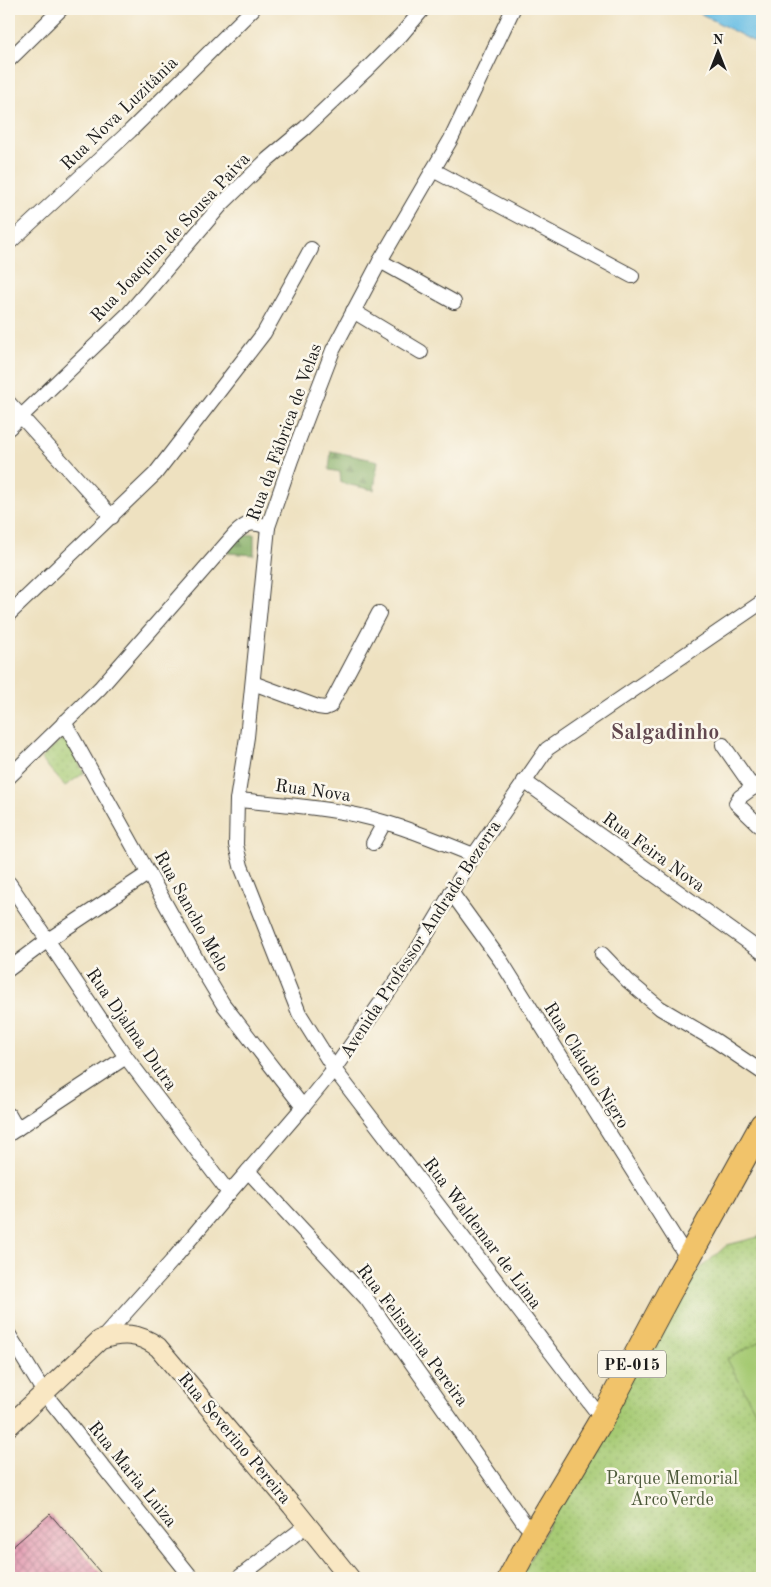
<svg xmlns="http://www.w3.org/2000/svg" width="771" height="1587" font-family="'Old Standard TT',serif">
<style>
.green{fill:url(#green-dots);stroke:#617348}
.forest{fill:url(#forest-firs);stroke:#506540}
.pitch{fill:#a6ca73;stroke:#617348}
.water{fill:#67bee4;stroke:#426d80}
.building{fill:url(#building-cross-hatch)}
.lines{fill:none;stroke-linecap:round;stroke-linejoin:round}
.street-casing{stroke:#3c3a35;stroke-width:16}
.secondary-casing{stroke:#3c3a35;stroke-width:21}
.highway-casing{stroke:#3c3a35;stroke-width:26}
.street{stroke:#fff;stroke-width:14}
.secondary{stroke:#f9e7c3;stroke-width:19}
.highway{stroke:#f1c36a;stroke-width:24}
.labels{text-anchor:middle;stroke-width:5;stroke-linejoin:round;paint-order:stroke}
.shield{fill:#fbf7ec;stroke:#5f5e5a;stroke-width:1}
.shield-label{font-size:16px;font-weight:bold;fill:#1c1c1c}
.street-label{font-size:18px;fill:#1c1c1c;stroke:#fbf7ec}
.park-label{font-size:18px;fill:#4c593a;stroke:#fbf7ec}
.district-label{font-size:22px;font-weight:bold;fill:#61474f;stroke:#fbf7ec}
</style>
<defs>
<pattern id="green-dots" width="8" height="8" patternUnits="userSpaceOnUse" patternTransform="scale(1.25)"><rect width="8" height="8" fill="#a6ca73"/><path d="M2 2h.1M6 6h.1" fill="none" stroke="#8ead63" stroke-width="1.8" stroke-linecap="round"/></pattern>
<pattern id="forest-firs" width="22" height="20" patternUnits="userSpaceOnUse" patternTransform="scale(1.25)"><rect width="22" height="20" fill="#84ae65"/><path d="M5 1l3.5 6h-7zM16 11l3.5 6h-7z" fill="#6b8d52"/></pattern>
<pattern id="building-cross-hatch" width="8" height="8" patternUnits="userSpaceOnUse" patternTransform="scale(1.25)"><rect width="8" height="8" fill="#e297af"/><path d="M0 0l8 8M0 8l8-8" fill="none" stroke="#b67a8e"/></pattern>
</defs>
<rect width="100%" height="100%" fill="#fbf7ec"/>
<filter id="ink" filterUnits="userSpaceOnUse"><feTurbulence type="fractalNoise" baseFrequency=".02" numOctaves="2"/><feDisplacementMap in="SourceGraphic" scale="10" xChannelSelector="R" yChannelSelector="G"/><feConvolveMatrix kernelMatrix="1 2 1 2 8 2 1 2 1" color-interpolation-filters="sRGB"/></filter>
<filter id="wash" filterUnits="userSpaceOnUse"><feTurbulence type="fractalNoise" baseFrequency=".0096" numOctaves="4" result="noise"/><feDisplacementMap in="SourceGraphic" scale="20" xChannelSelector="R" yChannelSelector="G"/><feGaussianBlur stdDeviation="1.12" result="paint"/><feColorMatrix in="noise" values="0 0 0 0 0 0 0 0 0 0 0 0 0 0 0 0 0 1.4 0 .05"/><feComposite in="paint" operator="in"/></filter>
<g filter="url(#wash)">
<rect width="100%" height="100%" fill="#eee1c0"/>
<g class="green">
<polygon points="65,736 84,773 65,786 41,759"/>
<polygon points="762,1236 762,1578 520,1578 674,1292 727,1245"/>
</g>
<g class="forest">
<polygon points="331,451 378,461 374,490 341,483 340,472 329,470"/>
<polygon points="254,534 254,555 228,553 236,537"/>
</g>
<polygon class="pitch" points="761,1341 762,1414 758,1416 727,1359"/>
<polygon class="water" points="692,9 762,9 762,46"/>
<g id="blocks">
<polygon class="building" points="50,1514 105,1578 9,1578 9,1550"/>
</g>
</g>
<g filter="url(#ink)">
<use href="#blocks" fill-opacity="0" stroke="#3c3a35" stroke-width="1"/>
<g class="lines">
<g class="street-casing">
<g id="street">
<polyline points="513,9 451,139 380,261 333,350 291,460 268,527 247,737 237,800 236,845 241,866 299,1013 334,1069 602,1419"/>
<polyline points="9,60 61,9"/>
<polyline points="433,170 632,276"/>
<polyline points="9,243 130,131 253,9"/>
<polyline points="380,261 454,302"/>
<polyline points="353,311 421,352"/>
<polyline points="9,403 112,517"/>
<polyline points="9,428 129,313 221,205 268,159 305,128 365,71 401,35 423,9"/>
<polyline points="9,614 155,474 264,333 311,249"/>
<polyline points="253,683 318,707 325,708 330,706 379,613"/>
<polyline points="64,722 199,964 223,1004 303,1107"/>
<polyline points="723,745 753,788"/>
<path d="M 9,777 L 100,688 L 234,535 C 247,522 251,521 268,527"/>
<polyline points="524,781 762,952"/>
<polyline points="762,781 740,797 736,803 762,828"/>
<path d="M 237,800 C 273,803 311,806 347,813 C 391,821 433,839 474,855"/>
<polyline points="373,843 384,823"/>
<polyline points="9,883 126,1057 229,1193"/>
<polyline points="451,892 501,961 688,1259"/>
<polyline points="602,954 628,981 660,1008 716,1041 762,1072"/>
<polyline points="9,969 48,940 149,873"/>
<polyline points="9,1115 17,1129"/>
<polyline points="9,1134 126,1057"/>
<polyline points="248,1171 366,1298 524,1523 534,1533"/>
<polyline points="9,1335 45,1394 192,1578"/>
<polyline points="101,1340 171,1262 229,1193 303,1107 334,1069 413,957 474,855 547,749 762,602"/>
<polyline points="238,1578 307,1525"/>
</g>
</g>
<g class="secondary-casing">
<path id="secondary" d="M 9,1426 L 100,1340 C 122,1332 139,1333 158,1347 L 292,1506 L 350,1578"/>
</g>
<g class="highway-casing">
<polyline id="highway" points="510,1578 534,1533 602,1419 669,1293 762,1125"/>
</g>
<use href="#street" class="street"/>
<use href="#secondary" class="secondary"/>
<use href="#highway" class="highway"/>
</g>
</g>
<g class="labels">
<rect class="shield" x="598" y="1350.5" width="68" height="27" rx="4"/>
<g class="shield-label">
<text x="632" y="1370">PE-015</text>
</g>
<g class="street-label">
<text transform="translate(119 113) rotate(-44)" y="6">Rua Nova Luzitânia</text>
<text transform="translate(170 237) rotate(-47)" y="6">Rua Joaquim de Sousa Paiva</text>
<text transform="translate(284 432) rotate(-70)" y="6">Rua da Fábrica de Velas</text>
<text transform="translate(313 790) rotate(8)" y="6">Rua Nova</text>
<text transform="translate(654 852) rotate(36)" y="6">Rua Feira Nova</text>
<text transform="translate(192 911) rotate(61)" y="6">Rua Sancho Melo</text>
<text transform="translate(420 939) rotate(-57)" y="6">Avenida Professor Andrade Bezerra</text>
<text transform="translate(132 1029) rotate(55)" y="6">Rua Djalma Dutra</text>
<text transform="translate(587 1065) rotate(58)" y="6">Rua Cláudio Nigro</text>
<text transform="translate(483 1233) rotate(53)" y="6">Rua Waldemar de Lima</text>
<text transform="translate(413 1335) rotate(53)" y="6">Rua Felismina Pereira</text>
<text transform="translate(235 1438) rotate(50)" y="6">Rua Severino Pereira</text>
<text transform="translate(133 1474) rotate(51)" y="6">Rua Maria Luiza</text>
</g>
<g class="park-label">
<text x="672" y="1484">Parque Memorial<tspan x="672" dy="21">ArcoVerde</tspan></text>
</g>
<g class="district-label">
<text x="665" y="739">Salgadinho</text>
</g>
</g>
<rect width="771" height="1587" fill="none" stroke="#fbf7ec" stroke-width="30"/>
<g transform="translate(718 52)" stroke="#fbf7ec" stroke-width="4" paint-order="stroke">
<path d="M0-4L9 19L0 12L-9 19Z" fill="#1c1c1c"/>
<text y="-8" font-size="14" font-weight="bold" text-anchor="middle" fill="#1c1c1c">N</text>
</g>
</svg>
